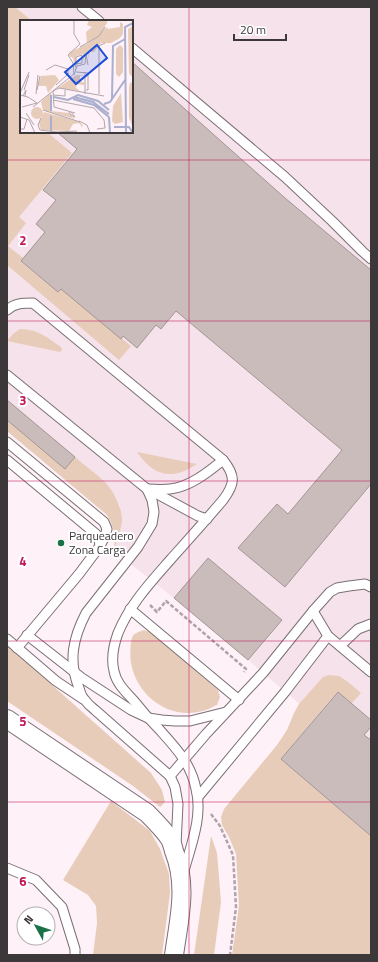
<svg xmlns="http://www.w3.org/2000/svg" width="378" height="962" font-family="'Titillium Web',sans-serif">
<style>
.built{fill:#f5e2eb}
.green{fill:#e8ccba}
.building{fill:#cabcbb;stroke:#a29594}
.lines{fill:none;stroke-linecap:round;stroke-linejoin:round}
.service-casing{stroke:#7a6f74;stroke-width:11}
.minor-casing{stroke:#7a6f74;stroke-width:20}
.path{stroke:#aea4a9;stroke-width:2.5;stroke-dasharray:4 2;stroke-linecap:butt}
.service{stroke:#fff;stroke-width:9}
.minor{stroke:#fff;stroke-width:18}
.grid{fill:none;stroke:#c2185b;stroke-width:1;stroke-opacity:0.55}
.poi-dot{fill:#197145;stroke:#fff;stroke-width:1.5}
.labels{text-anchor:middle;stroke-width:4;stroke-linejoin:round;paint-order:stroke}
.poi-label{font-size:12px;fill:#3c3739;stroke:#fff;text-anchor:start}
.inset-river{fill:none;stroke:#aaaecf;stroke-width:2}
.inset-road{fill:none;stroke:#b0a7ab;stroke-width:1}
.view{fill:#1d4ed8;fill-opacity:0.15;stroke:#1d4ed8;stroke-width:2}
.inset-edge{fill:none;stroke:#3c3739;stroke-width:2}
.grid-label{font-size:13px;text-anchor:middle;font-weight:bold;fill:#c2185b;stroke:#fff;stroke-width:4;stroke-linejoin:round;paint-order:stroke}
</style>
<rect width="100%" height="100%" fill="#fef1f7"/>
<polygon class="built" points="9,7 371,7 371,836 281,759 316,718 248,660 282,620 208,558 174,598 114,551 119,536 120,506 115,496 107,484 92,502 7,431 7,247 23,132 132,132 132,21 21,21"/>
<g class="green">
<polygon points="7,7 15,7 32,21 21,21 21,132 47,132 72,153 19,217 26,223 8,246 23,258 21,262 58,292 61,289 131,346 119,360 7,265"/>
<path d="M 20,329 C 38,329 48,338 61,347 L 62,350 L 60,352 L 7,341 L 13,334 Z"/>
<path d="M 7,420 L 65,469 L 75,457 C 84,465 98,475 106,483 C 114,492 122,508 122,520 C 121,530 117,541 114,551 C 115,535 115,529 107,515 L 7,431 Z"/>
<path d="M 137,452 L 197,464 C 172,481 153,476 137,452 Z"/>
<path d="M 144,630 L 152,633 L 218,690 L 220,697 L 217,705 C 213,706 210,709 206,710 C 171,722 137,697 131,663 C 130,657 130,644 132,638 C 133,633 139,632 144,630 Z"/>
<polygon points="7,645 151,773 162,790 165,802 160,807 133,786 7,701"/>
<polygon points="329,675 339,676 348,682 361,693 352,703 337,692 281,759 371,836 371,955 232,955 239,906 236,854 229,837 222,825 221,817 224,809 277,745 287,730 294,713 299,704 323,677"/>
<polygon points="111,801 150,831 160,849 169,874 170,893 162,955 93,955 97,923 96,906 88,895 63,880"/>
<polygon points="211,836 217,853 221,902 214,955 194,955"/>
</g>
<g class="building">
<polygon points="132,62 285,198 371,270 371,484 285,587 238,548 277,504 288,514 342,450 176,311 161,329 156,325 137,348 123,336 121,339 61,289 58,292 21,261 45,232 36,224 56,200 43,190 77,149 57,132 132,132"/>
<polygon points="7,400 75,457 65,469 7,420"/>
<polygon points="208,558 282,620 248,660 174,598"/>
<polygon points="338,692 371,720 371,727 364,735 371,740 371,836 281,759"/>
</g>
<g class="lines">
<g class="service-casing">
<g id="service">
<polyline points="82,7 99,21"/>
<polyline points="132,48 285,177 332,221 362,251 371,259"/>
<path d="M 7,310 C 15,303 23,303 33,303 L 223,460 C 236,476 235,484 223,500 C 206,520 188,540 171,559 C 151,582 130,604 118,633 C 114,644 111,659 114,671 C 116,683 126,692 134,701 C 141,710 149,719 158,728 C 175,747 191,763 196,789 C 203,816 191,845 184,871"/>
<path d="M 7,375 L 147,489 L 152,500 L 154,512 L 152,524 L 138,547 L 86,613 C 73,638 68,661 79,688 C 80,691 81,696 84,699 C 87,703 91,707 95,710 L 170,776 L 175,787 L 178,804 L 176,845"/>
<polyline points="7,442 104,522 107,529 105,536 100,546"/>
<polyline points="7,460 96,534 99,539 100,546 79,574 17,648"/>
<path d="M 147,489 C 155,489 162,490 170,489 C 190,487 208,472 223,460"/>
<polyline points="150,490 198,516 207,519"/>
<polyline points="130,609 239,700"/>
<polyline points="313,611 328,636 371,672"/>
<polyline points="27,635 82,678 131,710 148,718 162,720 175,721 190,721 226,712"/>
<polyline points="7,639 56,681 83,699"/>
<polyline points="340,646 358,629 371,624"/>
<polyline points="170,776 206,734 263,673 313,611 330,592 337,588 349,586 365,584 371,587"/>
<polyline points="198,797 285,692 328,636"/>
<polyline points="7,868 36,880 62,907 75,949 75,955"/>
</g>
</g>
<g class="minor-casing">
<path id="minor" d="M 7,719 L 147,813 C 155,821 164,830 170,839 C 172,843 173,847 174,851 C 188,886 179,919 174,955"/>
</g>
<g class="path">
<polyline points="150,605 157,612 166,601 246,669 244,672"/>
<polyline points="211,814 220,826 233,855 236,907 230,955"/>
</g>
<use href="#service" class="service"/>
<use href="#minor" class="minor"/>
</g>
<path class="grid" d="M 189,7 L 189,955M 7,160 L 371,160M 7,321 L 371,321M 7,481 L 371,481M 7,641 L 371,641M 7,802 L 371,802"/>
<circle class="poi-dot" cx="61" cy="543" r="4"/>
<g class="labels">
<g class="poi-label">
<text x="69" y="540">Parqueadero<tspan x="69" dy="14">Zona Carga</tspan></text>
</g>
</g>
<g transform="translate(20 20)">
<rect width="113" height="113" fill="#fef1f7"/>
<path d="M 69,0 L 87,0 L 87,3 L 80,14 L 67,23 L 66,12 L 72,7 L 67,5 ZM 100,2 L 103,4 L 103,14 L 100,18 L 91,23 L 81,23 L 74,32 L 69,32 L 69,39 L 68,33 L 64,34 L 63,44 L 63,34 L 56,36 L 56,52 L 53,38 L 49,36 L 50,32 L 67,24 L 87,7 L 88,9 L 100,7 ZM 113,6 L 113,56 L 111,56 L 109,53 L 108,9 ZM 100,25 L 103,28 L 103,52 L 99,57 L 96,54 L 96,29 ZM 35,55 L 39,60 L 28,73 L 26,66 L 18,66 L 21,56 ZM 56,55 L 64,55 L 60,56 L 60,62 L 64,62 L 64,65 L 56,64 L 56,68 L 60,71 L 38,68 ZM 113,62 L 113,108 L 109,97 L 109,67 L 110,63 ZM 31,72 L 31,91 L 49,93 L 55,99 L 23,90 L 21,82 ZM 101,73 L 103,102 L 95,104 L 92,101 L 93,86 ZM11 93a6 6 0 1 1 12 0a6 6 0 1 1-12 0ZM 24,92 L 60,102 L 63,106 L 62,107 L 59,103 L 53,104 L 49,111 L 21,110 L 19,103 Z" fill="#e8ccba"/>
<path class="inset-river" d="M 34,77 L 48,80 L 58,75 L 78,81 L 89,90M 54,77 L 73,82 L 89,94M 53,79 L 74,85 L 89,97M 92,79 L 93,26 L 105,19M 84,84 L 90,82 L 105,60M 31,91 L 31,75M 31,96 L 31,111M 89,97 L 90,113M 94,107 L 109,107 L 113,113M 106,113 L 105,7 L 113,3"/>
<path class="inset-road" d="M 60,27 L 79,16 L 85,7M 56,44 L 62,43 L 62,35 L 56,37 L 56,47M 26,50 L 35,45 L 48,49 L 48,54 L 36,65M 56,52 L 68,53 L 68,70 L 66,70M 54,55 L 57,46 L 65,44 L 66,34 L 68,45M 4,70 L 9,55M 17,70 L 20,56M 0,73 L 9,52M 16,74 L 18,55M 65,74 L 65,52M 79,74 L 79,26 L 85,23M 0,75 L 8,77 L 17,83M 33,75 L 45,76 L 45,70M 3,76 L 6,70 L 5,76M 33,80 L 74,88 L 84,100 L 85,108 L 77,109M 2,87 L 17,83M 13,87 L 54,54 L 53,43 L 48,35 L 60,24 L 54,14 L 54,0M 23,90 L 60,102M 49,92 L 51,95 L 55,97 L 51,92M 6,93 L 14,105M 55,93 L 34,87 L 33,71 L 39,68 L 84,76M 0,97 L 9,100 L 15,113M 21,98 L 18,105 L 20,110 L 37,112M 59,101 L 67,105 L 70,113M 1,109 L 4,109 L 7,99M 37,112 L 57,111"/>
<path class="view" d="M 77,25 L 87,38 L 56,64 L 45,52 Z"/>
<rect width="113" height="113" class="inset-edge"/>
</g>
<g class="grid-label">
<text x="23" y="245">2</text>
<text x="23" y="405">3</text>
<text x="23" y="566">4</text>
<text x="23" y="726">5</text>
<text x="23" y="886">6</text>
</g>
<rect width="378" height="962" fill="none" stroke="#3c3739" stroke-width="16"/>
<g transform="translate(36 926) rotate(310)"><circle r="19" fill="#ffffff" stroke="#b1afb0"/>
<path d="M0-3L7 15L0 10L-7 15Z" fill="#197145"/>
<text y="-6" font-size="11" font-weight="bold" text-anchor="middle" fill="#3c3739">N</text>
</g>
<path d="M234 34v6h52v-6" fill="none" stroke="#3c3739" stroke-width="2"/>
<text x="240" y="34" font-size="12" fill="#3c3739" stroke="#ffffff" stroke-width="3" paint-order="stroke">20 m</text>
</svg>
